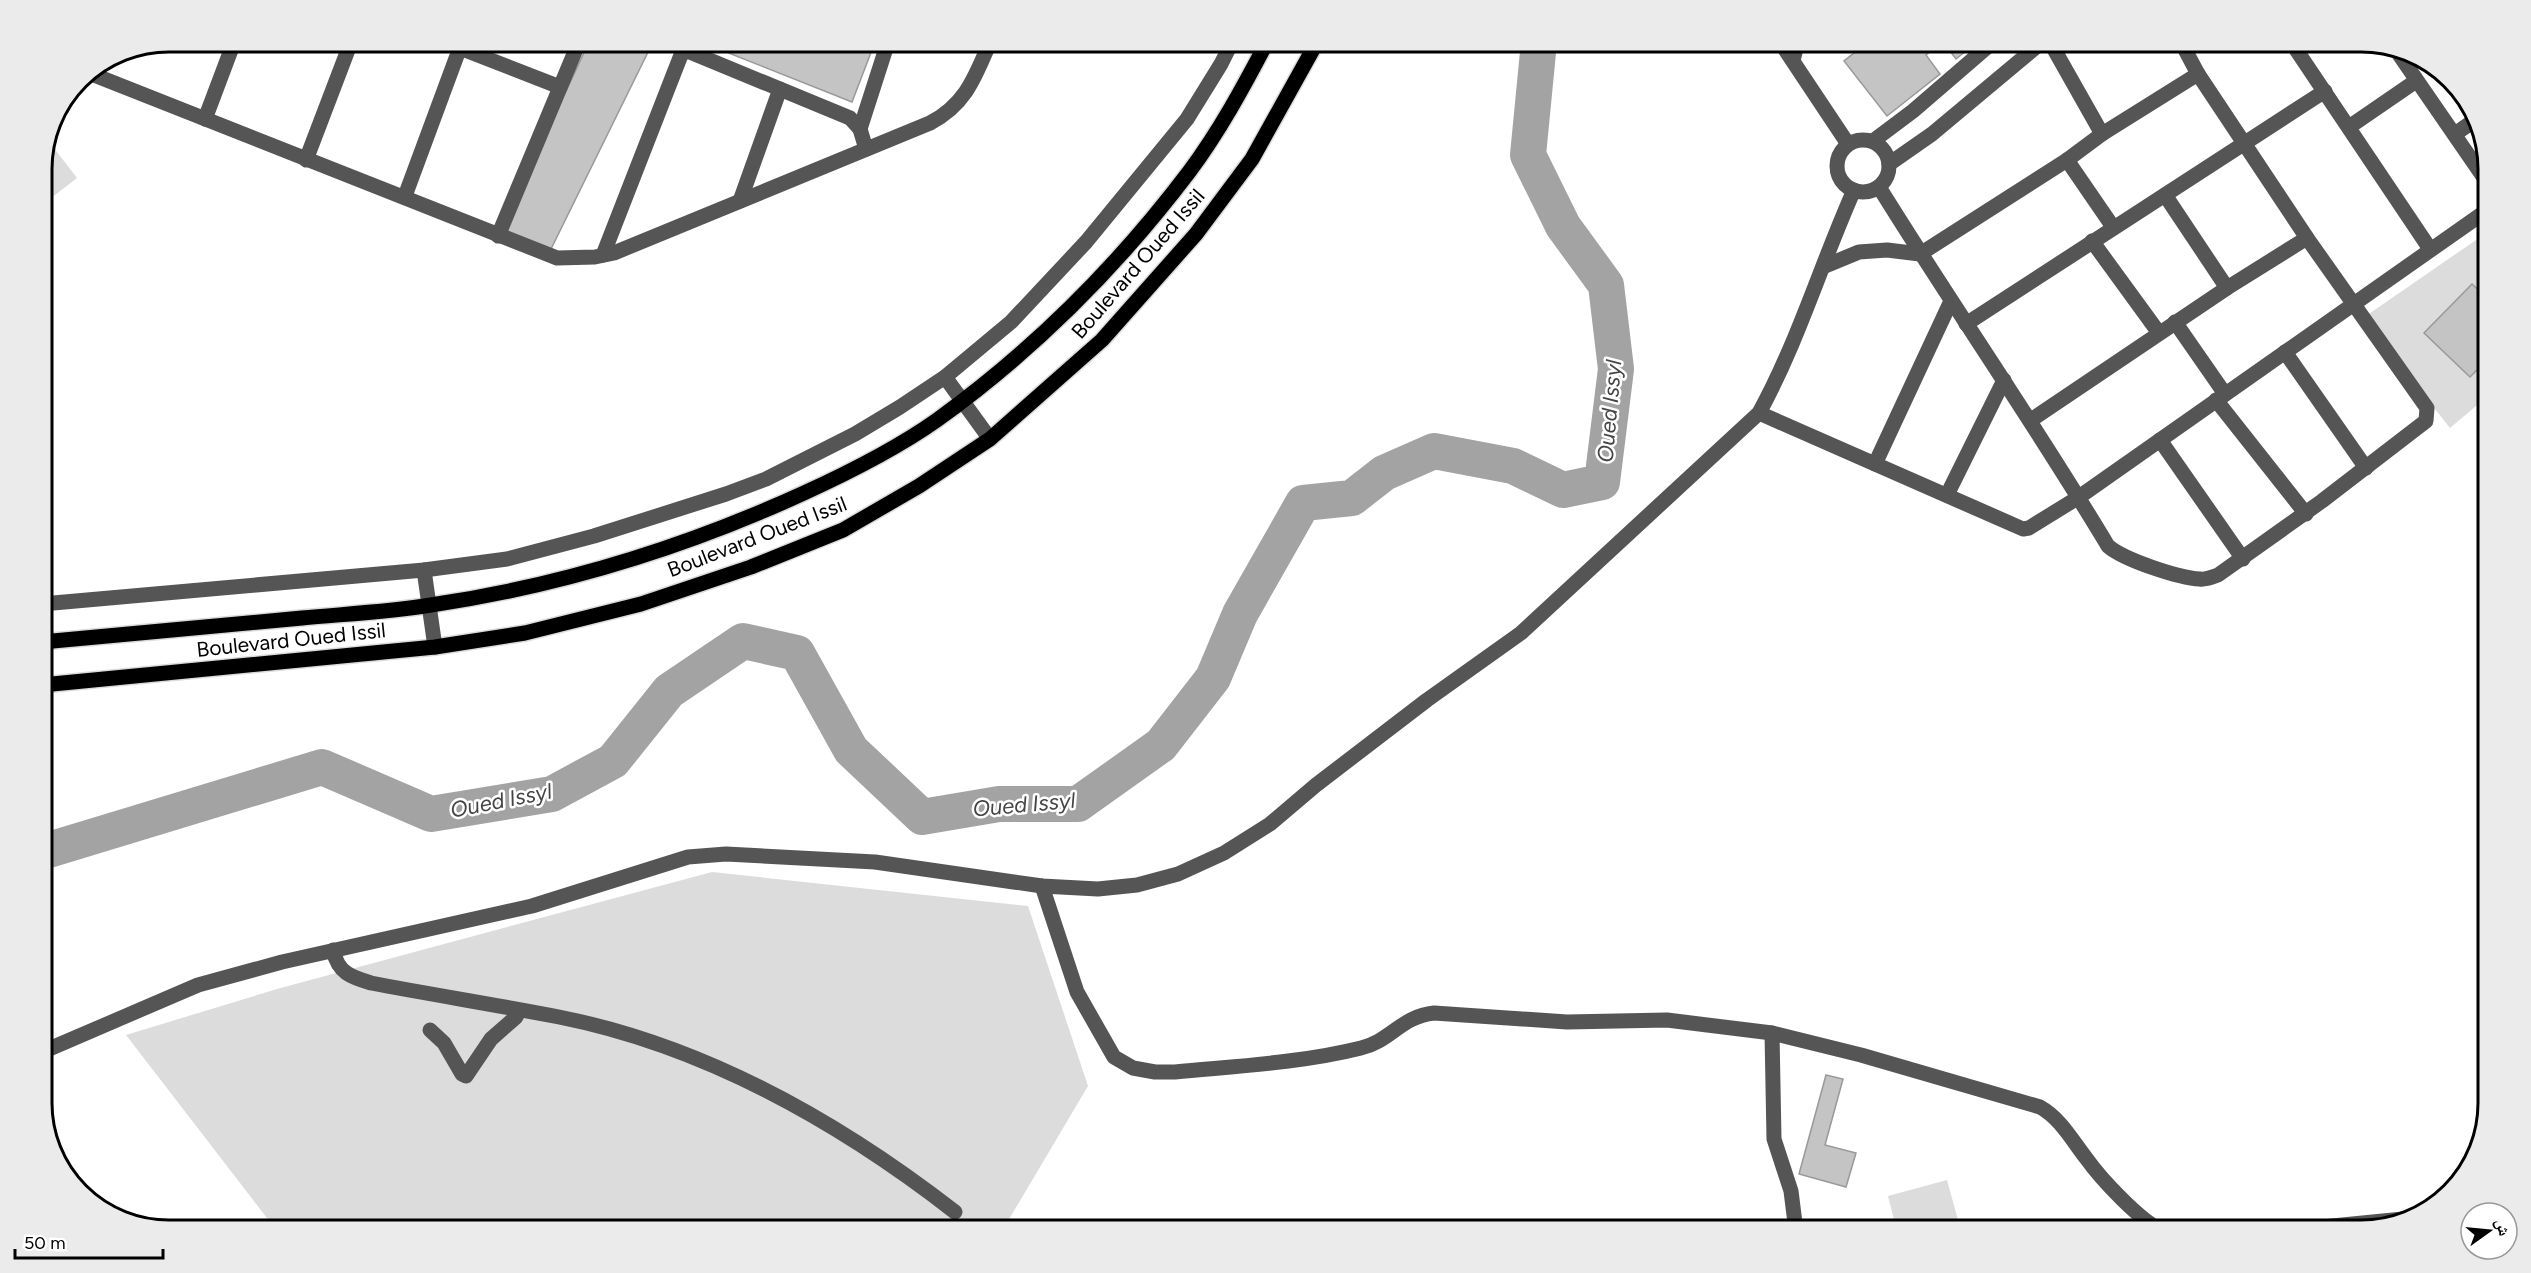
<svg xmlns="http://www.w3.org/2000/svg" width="2531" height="1273" font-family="Figtree,'Noto Naskh Arabic',sans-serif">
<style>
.green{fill:#dcdcdc}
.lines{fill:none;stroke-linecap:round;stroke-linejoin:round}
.river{stroke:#a3a3a3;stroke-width:36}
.building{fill:#c4c4c4;stroke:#999;stroke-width:1.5}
.major-casing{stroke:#dbdbdb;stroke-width:18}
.minor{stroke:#555;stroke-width:15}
.major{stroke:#000;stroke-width:15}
.labels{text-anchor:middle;stroke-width:5;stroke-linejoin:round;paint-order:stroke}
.street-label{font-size:21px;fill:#000;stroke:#fff}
.water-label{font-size:22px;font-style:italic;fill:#444;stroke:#fff}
.rim{fill:none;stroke:#000;stroke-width:3}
</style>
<rect width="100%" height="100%" fill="#fff"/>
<g class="green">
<polygon points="47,139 77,178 42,205 42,161"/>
<polygon points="2489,231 2489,395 2450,428 2363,318"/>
<polygon points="712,872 1028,906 1088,1086 1002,1231 277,1231 126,1035 277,989"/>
<polygon points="1947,1180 1961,1231 1897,1231 1888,1196"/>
</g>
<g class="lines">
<polyline class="river" points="42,852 322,767 431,814 552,794 613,761 669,691 743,641 797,653 851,750 922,817 999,804 1078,804 1161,745 1213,678 1240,614 1303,503 1352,498 1384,473 1434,451 1513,466 1563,490 1602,482 1616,369 1606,285 1563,226 1528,155 1539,42"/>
</g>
<g class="building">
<polygon points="589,42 653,42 549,253 500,233"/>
<polygon points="701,42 875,42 852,102"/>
<polygon points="1868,42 1943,42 1926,55 1940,74 1887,116 1844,61"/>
<polygon points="1943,42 1977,42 1956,59"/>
<polygon points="2472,284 2489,300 2489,358 2470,377 2424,333"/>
<polygon points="1826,1075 1843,1079 1825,1145 1856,1153 1846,1187 1799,1174"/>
</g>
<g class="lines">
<g class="major-casing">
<g id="major">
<path d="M 42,642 C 129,634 215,626 302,618 C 345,614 389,612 431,605 C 560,586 686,547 804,493 C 850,472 896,449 937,420 C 1034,350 1117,267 1189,172 C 1219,132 1244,86 1267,42"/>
<polyline points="42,685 435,647 525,633 641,604 751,567 843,530 919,486 990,439 1102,340 1196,234 1252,159 1317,42"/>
</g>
</g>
<g class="minor">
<polyline points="1780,42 1848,144"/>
<polyline points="2050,42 2102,134"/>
<polyline points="2291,42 2430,249"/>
<polyline points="460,48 560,87"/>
<polyline points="2396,50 2489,185"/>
<polyline points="1793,60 1798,42"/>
<path d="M 89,73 L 557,258 L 595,257 L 614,253 L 930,123 C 966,104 975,77 990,42"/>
<polyline points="205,119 234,42"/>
<polyline points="2349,127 2416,81"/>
<polyline points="860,129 888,42"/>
<polyline points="2455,134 2475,120"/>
<circle cx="1863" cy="166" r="26"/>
<polyline points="1873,141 1913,111 1993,42"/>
<polyline points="306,160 351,42"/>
<polyline points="2067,160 2113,227"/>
<polyline points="1889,164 1932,134 2042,42"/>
<path d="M 1879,187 C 1954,308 2035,424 2108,546 C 2124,560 2179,578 2200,579 C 2206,580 2212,577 2218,575 L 2322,501 L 2426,421 L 2427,408 L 2307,238 L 2198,74 L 2181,42"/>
<polyline points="2165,195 2227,288"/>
<polyline points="405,196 462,42"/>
<polyline points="740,201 780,89"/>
<polyline points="498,236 579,42"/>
<polyline points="2092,241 2159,333"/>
<polyline points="603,255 681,55 685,52 690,52 850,118 860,129 866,149"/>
<polyline points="1825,266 1859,252 1887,250 1920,254 2067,160 2102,134 2198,74"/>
<polyline points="2175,322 2225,394"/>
<polyline points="1966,324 2325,91"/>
<polyline points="2285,352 2366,468"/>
<polyline points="945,377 990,439"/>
<polyline points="2216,400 2306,514"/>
<polyline points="1759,413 2023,529 2029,528 2079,497 2489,209"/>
<polyline points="2031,420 2227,288 2307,238"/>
<polyline points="2160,440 2243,559"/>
<polyline points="1875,464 1951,301"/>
<polyline points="1947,495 2004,380"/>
<polyline points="424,570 435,647"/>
<polyline points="42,604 424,570 507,559 594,536 726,494 766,479 855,434 900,407 945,377 1011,322 1086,242 1187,119 1221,64 1232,42"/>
<path d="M 1042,886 L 1077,992 L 1114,1057 L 1133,1068 L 1155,1072 L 1175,1072 C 1236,1066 1301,1063 1361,1048 C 1389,1042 1402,1016 1434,1013 L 1567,1022 L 1667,1020 L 1772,1033 L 1861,1055 L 2040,1107 C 2060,1118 2072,1140 2086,1158 C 2101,1179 2141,1222 2163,1231"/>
<path d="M 333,950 C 338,973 351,977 371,983 C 434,995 497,1005 559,1017 C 705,1046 839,1122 955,1212"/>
<polyline points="430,1030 444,1043 462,1074 466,1076 491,1039 516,1017 519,1011"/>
<polyline points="1772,1033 1774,1139 1791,1191 1796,1231"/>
<path d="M 42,1052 L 198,985 L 282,962 L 532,906 L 688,857 L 726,854 L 875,862 L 1042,886 L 1098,889 L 1137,885 L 1178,874 L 1224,853 L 1270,824 L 1316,785 L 1427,700 L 1521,633 L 1759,413 C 1798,342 1821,264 1854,190"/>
<polyline points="2282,1231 2403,1219"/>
</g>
<use href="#major" class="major"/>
</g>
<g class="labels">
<g class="street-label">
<text transform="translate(1138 264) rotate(-49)" y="7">Boulevard Oued Issil</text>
<text transform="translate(757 537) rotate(-21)" y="7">Boulevard Oued Issil</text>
<text transform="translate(291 640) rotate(-6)" y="7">Boulevard Oued Issil</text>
</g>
<g class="water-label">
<text transform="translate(1609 411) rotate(-85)" y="8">Oued Issyl</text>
<text transform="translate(501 800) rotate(-11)" y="8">Oued Issyl</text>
<text transform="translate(1024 804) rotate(-5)" y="8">Oued Issyl</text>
</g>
</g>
<path d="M0 0H2531V1273H0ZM169 52H2361A117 117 0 0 1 2478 169V1103A117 117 0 0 1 2361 1220H169A117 117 0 0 1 52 1103V169A117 117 0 0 1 169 52Z" fill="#ebebeb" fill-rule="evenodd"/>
<path class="rim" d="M169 52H2361A117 117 0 0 1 2478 169V1103A117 117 0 0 1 2361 1220H169A117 117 0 0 1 52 1103V169A117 117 0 0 1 169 52Z"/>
<g transform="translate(2489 1231) rotate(75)"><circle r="28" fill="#ffffff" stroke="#999999" stroke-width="1.5"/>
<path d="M0-4.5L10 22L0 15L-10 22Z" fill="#000000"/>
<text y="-9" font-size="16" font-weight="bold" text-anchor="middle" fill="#000000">ش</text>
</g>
<path d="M15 1249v9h148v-9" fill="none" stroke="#000000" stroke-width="3"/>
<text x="24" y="1249" font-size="18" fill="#000000" stroke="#ffffff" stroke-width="4.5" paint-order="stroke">50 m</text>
</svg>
